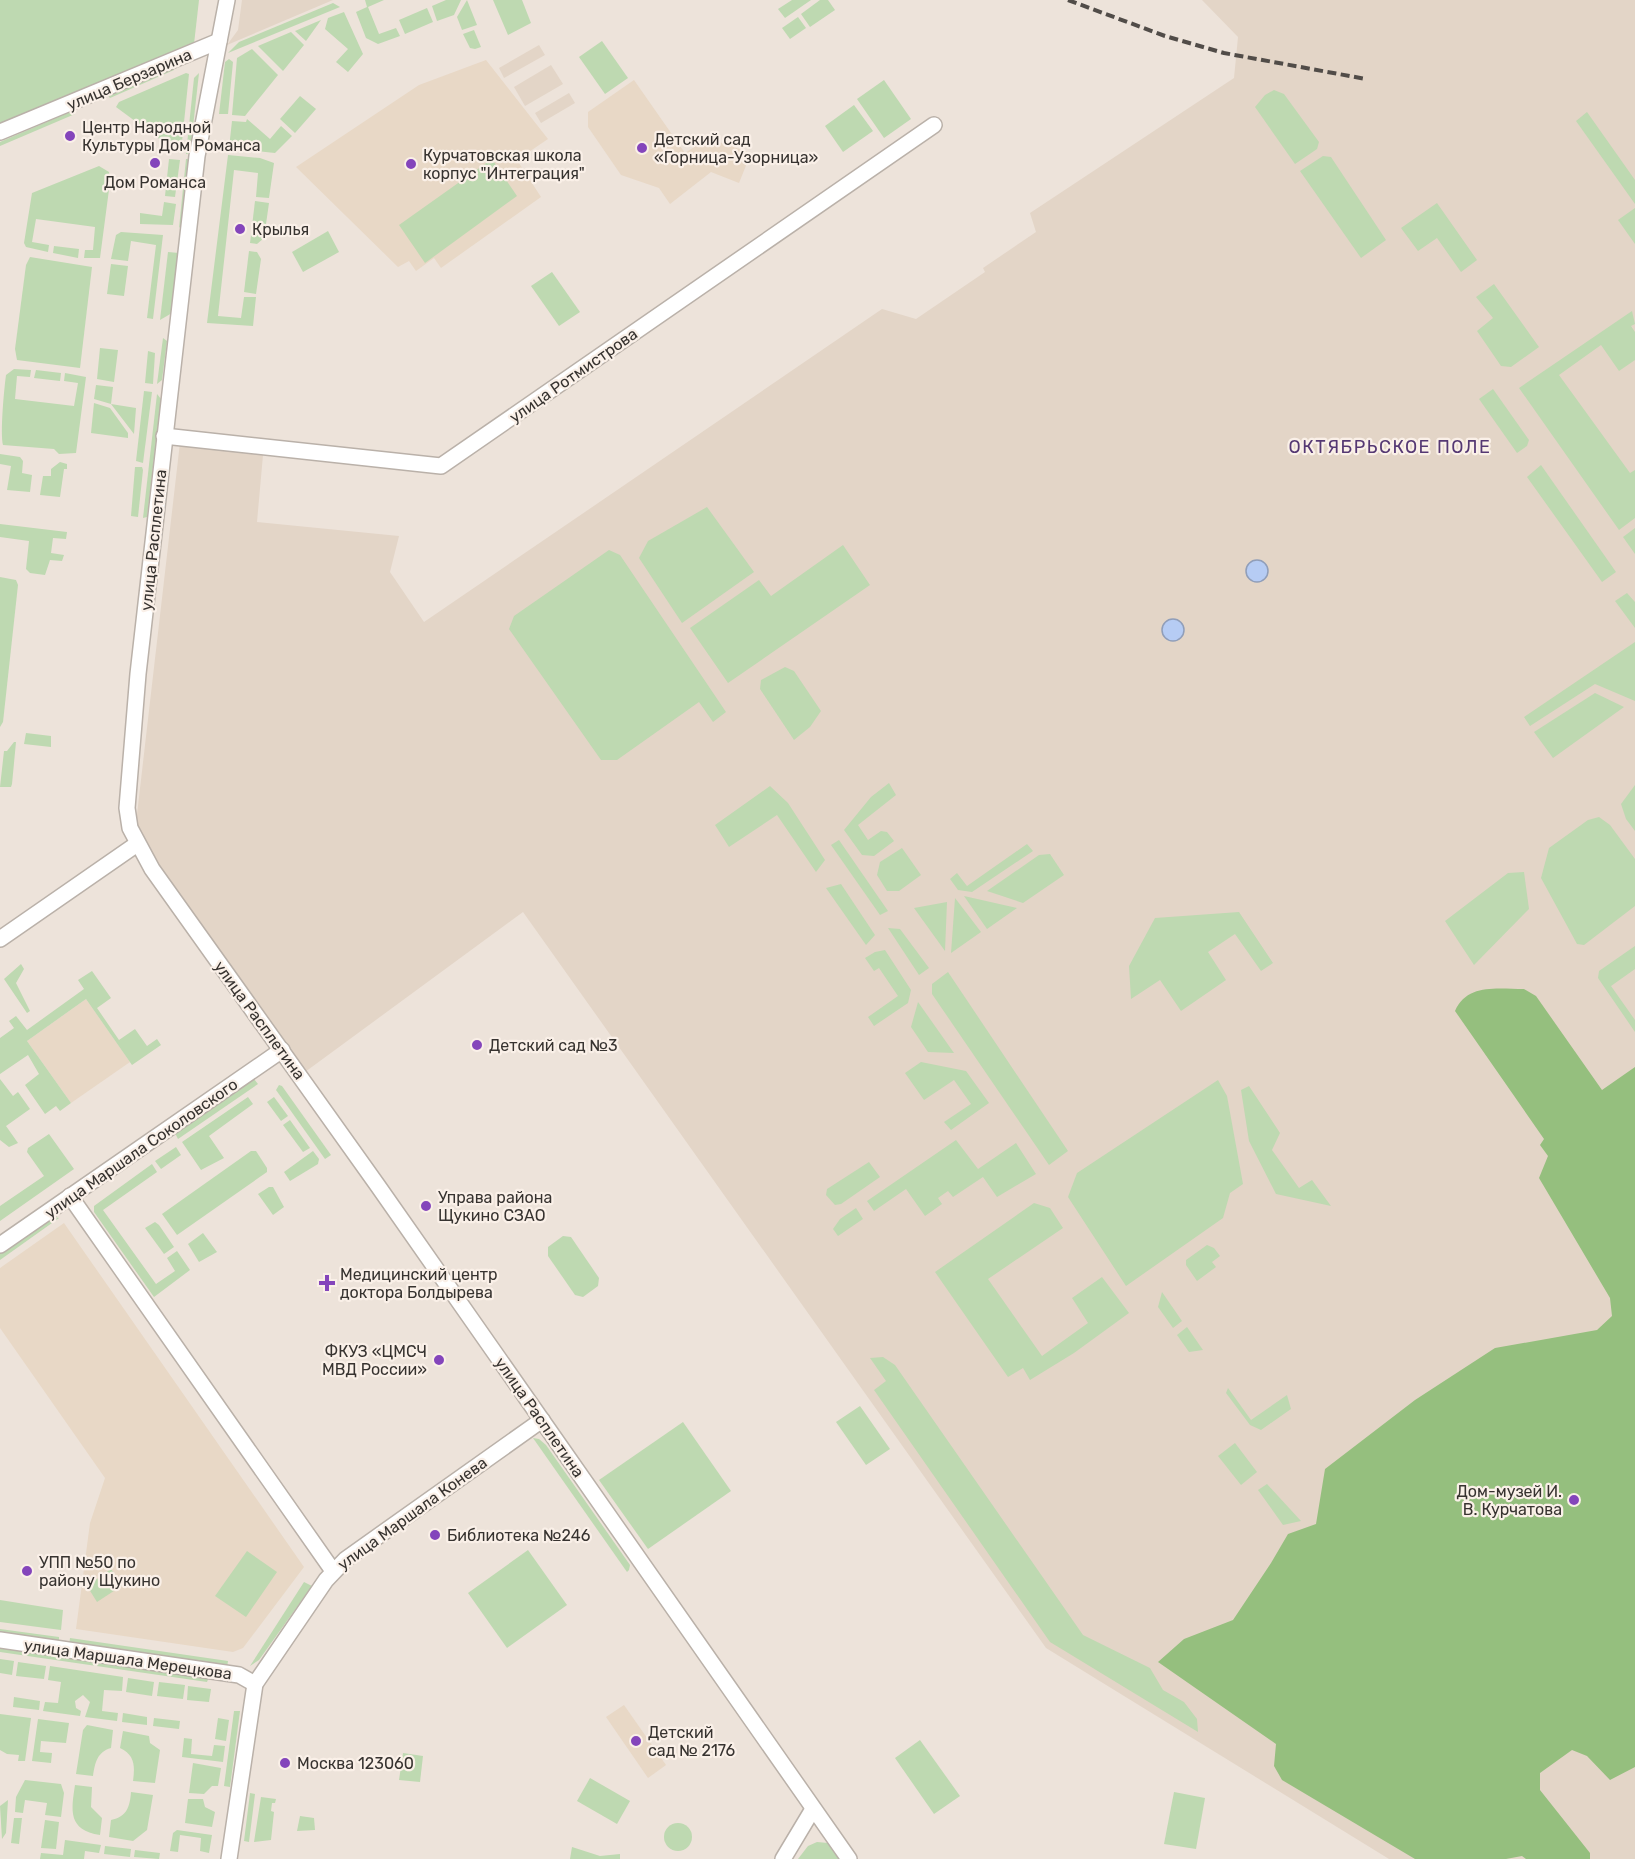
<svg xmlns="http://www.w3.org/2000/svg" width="1635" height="1859" font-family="Rubik,sans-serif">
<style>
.built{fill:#e3d5c7}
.education{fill:#e8d8c6}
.green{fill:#bed9b1}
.forest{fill:#95bf7e}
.water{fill:#b6ccf4;stroke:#909eb9;stroke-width:1.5}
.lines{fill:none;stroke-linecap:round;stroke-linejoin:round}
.minor-casing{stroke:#bab1a9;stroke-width:18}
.minor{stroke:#fff;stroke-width:15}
.rail{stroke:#514c48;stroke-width:4;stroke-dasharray:9 4.5;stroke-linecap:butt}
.poi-dot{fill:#8445bb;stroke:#faf0e8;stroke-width:2}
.labels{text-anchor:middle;stroke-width:4.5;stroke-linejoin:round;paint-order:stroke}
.street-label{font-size:16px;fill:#373330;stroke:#faf0e8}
.poi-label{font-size:16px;fill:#373330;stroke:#faf0e8;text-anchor:start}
.neighbourhood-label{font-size:18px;letter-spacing:1.5px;fill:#553873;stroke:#faf0e8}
</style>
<rect width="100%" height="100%" fill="#ede3da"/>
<g class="built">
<polygon points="242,0 333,0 227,45 238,30"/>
<polygon points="1202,0 1635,0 1635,1859 1389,1859 1046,1648 523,912 305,1072 149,855 136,823 181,434 264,444 257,522 399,536 390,572 424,622 882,309 916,319 985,272 983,268 1036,232 1030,213 1234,78 1238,37"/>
<polygon points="539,45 545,55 504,78 499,68"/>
<polygon points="551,65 563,84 525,106 514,87"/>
<polygon points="569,93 575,103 541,123 535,113"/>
</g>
<g class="education">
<polygon points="486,60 548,139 517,160 541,197 441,268 434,258 416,271 409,261 398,267 296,167 419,85"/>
<polygon points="634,80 685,153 702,142 713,140 751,153 739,183 711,172 670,204 659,188 621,175 588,127 588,112"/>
<polygon points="86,999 130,1062 71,1103 27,1041"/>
<polygon points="64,1223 304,1567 243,1648 233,1652 76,1629 90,1523 105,1478 0,1328 0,1268"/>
<polygon points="624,1705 666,1765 648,1778 606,1717"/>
</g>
<g class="green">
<polygon points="0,0 199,0 194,44 0,123"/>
<polygon points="365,0 384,0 368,7 379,34 396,28 400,36 378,44 366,38 356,12 367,7"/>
<polygon points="446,0 461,0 454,15 437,21 432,6"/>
<polygon points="467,0 477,25 462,30 457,17"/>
<polygon points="493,0 522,0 531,23 508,35"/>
<polygon points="792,0 811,0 785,18 778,9"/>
<polygon points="820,0 828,0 835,10 810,27 801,14"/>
<polygon points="333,3 340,7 228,53 239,42"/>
<polygon points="427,8 433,22 405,34 399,20"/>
<polygon points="344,12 363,54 348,72 336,62 348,49 325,29 328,18"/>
<polygon points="798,17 806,28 790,39 782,28"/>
<polygon points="321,20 306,41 295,31"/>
<polygon points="474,30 481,47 475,49 470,48 463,34"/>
<polygon points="291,32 304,45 283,71 258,46"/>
<polygon points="602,41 628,78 605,94 579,57"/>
<polygon points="252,49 278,75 245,116 232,115 237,58"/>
<polygon points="229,59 233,62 228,114 219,114 225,62"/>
<polygon points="173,66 174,70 110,98 106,94"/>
<polygon points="186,73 189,74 181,151 177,152 116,107 119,102"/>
<polygon points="199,73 190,154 186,154 194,78"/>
<polygon points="884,80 911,119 884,138 857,99"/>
<polygon points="1274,90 1284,94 1319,142 1317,149 1295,164 1255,107 1265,95"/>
<polygon points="300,96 316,109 295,133 280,119"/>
<polygon points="854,105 873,131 843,152 825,126"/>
<polygon points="70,112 75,114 0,146 0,142"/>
<polygon points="1587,112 1635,180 1635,204 1576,121"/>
<polygon points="247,119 270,139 281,126 292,136 275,153 229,148 232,121 246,122"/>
<polygon points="228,155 260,158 274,163 269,198 256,197 258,173 234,170 218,316 241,318 244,297 256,297 253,326 207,323"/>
<polygon points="1323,156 1331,157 1386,240 1361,258 1300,171"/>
<polygon points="169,159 180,160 175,197 165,196"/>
<polygon points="186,159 190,159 183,222 179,228"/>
<polygon points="492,159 517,196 425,263 399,225"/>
<polygon points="99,166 109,172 110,182 100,258 84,258 85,250 93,250 95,227 36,219 32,242 49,245 48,252 26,247 24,243 32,193"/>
<polygon points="255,201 269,203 264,238 257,244 250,243"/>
<polygon points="164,202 176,204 173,225 140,224 140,213 162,216"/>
<polygon points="1437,203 1477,260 1461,272 1437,238 1418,251 1401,228"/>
<polygon points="1635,208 1635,244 1618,220"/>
<polygon points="328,231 339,252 303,272 292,252"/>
<polygon points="121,232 163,235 153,319 147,318 156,245 131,241 128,261 111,259 116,235"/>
<polygon points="54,246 79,249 78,258 53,253"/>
<polygon points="249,251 257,252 261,259 256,294 244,292"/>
<polygon points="168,252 179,253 172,313 160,320"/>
<polygon points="30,257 92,267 80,368 17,360 15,349 26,265"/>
<polygon points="111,264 128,266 124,296 107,294"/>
<polygon points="552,272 580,312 559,326 531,286"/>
<polygon points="1494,284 1539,347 1511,367 1501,366 1477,331 1493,318 1476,297"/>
<polygon points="1632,311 1635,324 1631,326 1635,332 1635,360 1619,371 1601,345 1559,375 1630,473 1635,470 1635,518 1619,530 1519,388"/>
<polygon points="163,338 167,341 162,380 157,384"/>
<polygon points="100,348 118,350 114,382 97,379"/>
<polygon points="148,351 155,353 153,384 145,383"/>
<path d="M 14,369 L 31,370 L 30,377 L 17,376 L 15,399 L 74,406 L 78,383 L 64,381 L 65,373 L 86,377 L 76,453 L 59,454 L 54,449 L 3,445 C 0,433 4,390 6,375 Z"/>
<polygon points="36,370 61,373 60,381 34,378"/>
<polygon points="96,385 113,387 111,404 136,408 134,434 111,404 94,399"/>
<polygon points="1493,389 1529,440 1527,446 1517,453 1479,399"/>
<polygon points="144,391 152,392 143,463 136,461"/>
<polygon points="157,394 161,399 147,517 143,518"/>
<polygon points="94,403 110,408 128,433 128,438 91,433"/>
<polygon points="0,454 20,457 23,461 22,473 32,475 30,492 7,490 11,466 0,464"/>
<polygon points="60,462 67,464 67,469 64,469 60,497 40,495 43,476 51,476 51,469"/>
<polygon points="1541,465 1616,572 1602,582 1527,477"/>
<polygon points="135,467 142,467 143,470 138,517 131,516"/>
<polygon points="707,507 754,572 682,623 639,558 648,541"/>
<polygon points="0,524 67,532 66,539 53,538 51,553 64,555 62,561 50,560 45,575 30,573 26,569 29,541 0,537"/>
<polygon points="1635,528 1635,554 1623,537"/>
<polygon points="843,545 870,585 728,683 690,628 759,580 771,596"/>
<polygon points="609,550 620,555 726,712 713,722 699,702 617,760 601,760 509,629 514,616"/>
<polygon points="0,577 16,580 18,585 3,722 0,727"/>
<polygon points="1627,593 1635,602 1635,628 1615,601"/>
<polygon points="1635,642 1635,701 1595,684 1530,726 1524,717"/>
<polygon points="785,667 794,671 821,711 810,727 794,740 760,689 761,680"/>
<polygon points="1595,693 1624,707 1553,758 1534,732"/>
<polygon points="26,733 51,736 51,747 24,744"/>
<polygon points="14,742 16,742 12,784 11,787 0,787 4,751 7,751"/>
<polygon points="889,783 896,795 858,825 868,840 881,831 887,832 894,841 874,856 862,855 844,830 871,797"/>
<polygon points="1635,785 1635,831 1626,819 1621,804"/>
<polygon points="770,786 788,803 825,860 816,872 777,815 729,847 715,825"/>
<polygon points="1599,817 1610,825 1635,859 1635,906 1584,945 1577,944 1541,878 1549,848 1588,820"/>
<polygon points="839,840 888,911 880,915 831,845"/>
<polygon points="1027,844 1033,851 972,892 958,890 950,879 957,873 967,886"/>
<polygon points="902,848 921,875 899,891 887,891 877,875 880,862"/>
<polygon points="1050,854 1064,875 1023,903 987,891 1039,855"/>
<polygon points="1524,872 1529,909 1474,965 1445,921 1508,873"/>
<polygon points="841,884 875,935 866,945 826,888"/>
<polygon points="964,896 1017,908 987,929"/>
<polygon points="955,898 981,932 951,953"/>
<polygon points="947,902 945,951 914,908"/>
<polygon points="1239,912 1273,963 1261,971 1235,934 1208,952 1226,980 1181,1011 1160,980 1131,999 1129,966 1155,918"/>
<polygon points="888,928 900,929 929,968 919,975"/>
<polygon points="1635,946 1635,969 1611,986 1635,1020 1635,1032 1598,978 1599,971"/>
<polygon points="885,950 911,990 908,1003 874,1026 868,1017 898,996 879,968 874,971 865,958 875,952"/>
<polygon points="21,964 24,969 16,983 30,1011 27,1013 4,979"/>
<polygon points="92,971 111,998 97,1008 119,1040 135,1029 147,1046 157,1039 161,1045 132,1065 86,999 27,1041 71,1103 60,1111 56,1106 45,1114 25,1085 39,1074 28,1055 0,1074 0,1038 14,1028 9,1021 16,1016 27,1030 84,989 78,980"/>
<polygon points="948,972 1068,1151 1049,1165 932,994 932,984"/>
<polygon points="918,1002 954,1053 928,1052 911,1027"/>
<polygon points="921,1062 966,1071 989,1103 951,1130 944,1122 971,1104 954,1080 924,1100 905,1073"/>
<polygon points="0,1079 13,1096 18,1092 30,1109 6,1126 18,1143 9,1147 0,1140"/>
<polygon points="254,1079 258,1084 178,1139 175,1133"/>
<polygon points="1218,1080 1227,1096 1243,1184 1230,1193 1223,1218 1126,1286 1068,1197 1077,1173"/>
<polygon points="279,1085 282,1086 331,1155 325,1159 276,1090"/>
<polygon points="1249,1086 1280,1133 1272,1150 1299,1188 1312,1180 1331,1206 1276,1194 1249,1141 1241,1090"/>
<polygon points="248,1097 253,1104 209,1136 224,1158 201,1170 182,1142"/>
<polygon points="274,1097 288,1116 281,1121 267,1102"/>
<polygon points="290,1120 310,1148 303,1152 283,1125"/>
<polygon points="49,1134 74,1169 0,1221 0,1206 44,1176 27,1152 28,1148"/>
<polygon points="956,1140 978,1169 1016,1143 1036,1174 997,1197 983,1177 953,1197 948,1191 938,1198 942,1204 925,1216 906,1189 874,1211 867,1201"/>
<polygon points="176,1147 181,1155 161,1169 155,1161"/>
<polygon points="251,1151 256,1151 267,1168 267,1172 177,1235 162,1214"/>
<polygon points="313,1151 319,1159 318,1164 290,1181 284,1172"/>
<polygon points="869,1162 880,1177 841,1204 835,1205 826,1195 827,1189"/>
<polygon points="152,1164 157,1172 103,1210 156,1284 175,1271 167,1258 177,1251 190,1270 154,1297 94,1212 94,1206"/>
<polygon points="269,1187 273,1187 284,1207 273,1215 258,1194"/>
<polygon points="1034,1203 1050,1208 1063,1228 988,1279 1042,1356 1088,1323 1072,1298 1102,1277 1129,1313 1074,1353 1030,1380 1023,1368 1008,1377 935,1272"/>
<polygon points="856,1208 863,1219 838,1236 833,1229 840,1219"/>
<polygon points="55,1217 59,1218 0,1260 0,1254"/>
<polygon points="155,1222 159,1225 174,1247 164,1254 145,1228"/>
<polygon points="203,1233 217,1252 199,1262 188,1244"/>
<polygon points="563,1236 571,1237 599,1278 598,1286 583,1297 575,1295 548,1256 548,1247"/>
<polygon points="1207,1245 1214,1248 1220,1256 1212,1262 1216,1267 1197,1281 1186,1265 1186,1260"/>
<polygon points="1162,1292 1182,1321 1173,1328 1158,1307"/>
<polygon points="1187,1327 1203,1350 1189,1352 1177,1335"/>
<polygon points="883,1357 895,1365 1083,1635 1150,1668 1163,1690 1184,1702 1197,1719 1198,1732 1050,1642 874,1390 886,1381 870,1358"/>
<polygon points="1228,1388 1251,1420 1287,1395 1291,1409 1261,1430 1250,1425 1226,1393"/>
<polygon points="860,1406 890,1449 866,1465 836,1422"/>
<polygon points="683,1422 731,1491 648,1549 599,1480"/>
<polygon points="533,1438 539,1439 546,1445 630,1565 629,1570 627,1572"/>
<polygon points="1235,1443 1257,1472 1241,1485 1218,1456"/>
<polygon points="1267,1484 1301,1521 1283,1525 1258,1490"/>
<polygon points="528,1550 567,1605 507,1648 468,1593"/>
<polygon points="247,1551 277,1572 246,1617 215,1596"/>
<polygon points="111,1569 123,1585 97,1602 87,1586"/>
<polygon points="304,1582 312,1586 259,1660 250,1666"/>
<polygon points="0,1600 63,1610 61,1630 0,1622"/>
<polygon points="0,1629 59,1637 59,1643 0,1635"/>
<polygon points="70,1638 228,1661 227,1668 69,1645"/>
<polygon points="0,1647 209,1677 207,1682 0,1652"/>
<polygon points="0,1659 14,1661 12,1675 0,1673"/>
<polygon points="18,1662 46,1666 44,1679 16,1676"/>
<polygon points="50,1666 123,1677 122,1691 104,1690 102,1711 118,1713 117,1721 85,1717 90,1702 83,1695 75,1701 76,1708 81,1711 80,1716 43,1711 45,1702 58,1703 61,1682 48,1680"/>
<polygon points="128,1678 154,1682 152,1696 126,1692"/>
<polygon points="159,1682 185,1685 183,1699 157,1696"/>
<polygon points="188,1686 211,1689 209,1702 187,1700"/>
<polygon points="14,1697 40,1701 39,1710 13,1707"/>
<polygon points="234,1711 240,1711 230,1787 224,1786"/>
<polygon points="123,1713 147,1717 147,1725 122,1722"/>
<polygon points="0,1714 31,1718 25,1761 18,1761 19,1755 7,1754 0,1750"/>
<polygon points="154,1718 180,1721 179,1729 153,1726"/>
<polygon points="218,1718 229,1720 226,1741 215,1739"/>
<polygon points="38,1719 69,1723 66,1743 41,1741 40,1752 52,1753 51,1763 32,1761"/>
<path d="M 87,1725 L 113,1730 L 111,1748 C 97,1752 95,1763 93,1776 L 76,1774 L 83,1730 Z"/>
<path d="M 123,1731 L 149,1736 L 150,1743 L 160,1750 L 155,1783 L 133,1781 C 135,1766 135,1755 120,1748 Z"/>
<polygon points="184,1738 192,1739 191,1754 212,1756 214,1745 225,1746 223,1762 182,1757"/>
<polygon points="920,1740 960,1796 934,1814 895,1758"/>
<polygon points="403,1753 423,1756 420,1782 399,1780"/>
<polygon points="193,1763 221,1768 218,1786 212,1786 204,1794 189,1793"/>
<polygon points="590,1778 630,1801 617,1824 577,1801"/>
<polygon points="25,1780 61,1784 64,1793 61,1817 45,1815 47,1803 25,1800 23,1813 15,1812 16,1797"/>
<path d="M 75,1785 L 92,1787 L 91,1807 L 102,1818 L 100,1835 C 68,1830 71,1811 75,1785 Z"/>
<path d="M 131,1792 L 153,1795 L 147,1830 L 133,1841 L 109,1837 L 111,1820 C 127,1817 130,1806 131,1792 Z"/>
<polygon points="1174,1792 1205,1798 1196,1849 1164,1844"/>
<polygon points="250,1793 255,1794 249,1842 244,1841"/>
<polygon points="261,1797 276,1799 275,1803 272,1803 271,1811 274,1812 271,1840 254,1842"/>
<polygon points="188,1799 203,1799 205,1807 215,1812 212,1827 185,1823"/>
<polygon points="8,1800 6,1833 2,1839 0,1806"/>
<polygon points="300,1816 314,1818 315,1830 297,1831"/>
<polygon points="14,1818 22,1818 19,1844 11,1843"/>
<polygon points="45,1820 59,1822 56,1849 41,1848"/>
<circle cx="678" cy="1837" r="14"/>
<polygon points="177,1830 212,1835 209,1853 200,1851 201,1838 180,1835 178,1852 170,1851 173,1833"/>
<polygon points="65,1840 101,1845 99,1853 85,1851 84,1859 40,1859 41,1853 63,1855"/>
<polygon points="817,1842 828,1843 843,1859 798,1859 808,1846"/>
<polygon points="105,1846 131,1849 130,1857 104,1854"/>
<polygon points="572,1847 600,1856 620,1854 620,1859 570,1859"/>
<polygon points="135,1850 160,1853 159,1859 134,1857"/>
</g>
<path class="forest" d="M 1524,989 L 1536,996 L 1602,1090 L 1635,1067 L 1635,1767 L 1610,1780 L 1587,1756 L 1572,1750 L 1540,1773 L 1540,1790 L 1590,1853 L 1590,1859 L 1526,1859 L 1522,1856 L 1506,1859 L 1415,1859 L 1282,1780 L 1274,1766 L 1276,1744 L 1158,1662 L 1184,1639 L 1233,1620 L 1271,1563 L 1288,1534 L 1316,1524 L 1325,1469 L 1415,1400 L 1495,1348 L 1597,1330 L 1612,1316 L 1610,1298 L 1539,1178 L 1548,1156 L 1540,1145 L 1544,1139 L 1455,1011 C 1467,983 1498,989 1524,989 Z"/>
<g class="water">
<circle cx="1257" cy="571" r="11"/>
<circle cx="1173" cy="630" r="11"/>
</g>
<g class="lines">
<g class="minor-casing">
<g id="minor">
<polyline points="227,0 197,156 138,674 127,808 130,828 152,869 378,1186 849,1859"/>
<polyline points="0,132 219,41"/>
<polyline points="164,436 441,466 934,125"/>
<polyline points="0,939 137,844"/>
<polyline points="70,1196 333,1571"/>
<polyline points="0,1245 282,1050"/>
<polyline points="0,1640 239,1675 255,1684"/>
<polyline points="229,1859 255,1684 326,1580 346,1559 542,1420"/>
<polyline points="783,1859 813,1809"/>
</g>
</g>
<use href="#minor" class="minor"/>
<polyline class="rail" points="1068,0 1165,36 1224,53 1366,79"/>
</g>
<g class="poi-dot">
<circle cx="70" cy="136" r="6"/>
<circle cx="642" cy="148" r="6"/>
<circle cx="155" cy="163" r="6"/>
<circle cx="411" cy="164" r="6"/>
<circle cx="240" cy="229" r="6"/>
<circle cx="477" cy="1045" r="6"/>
<circle cx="426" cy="1206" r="6"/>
<path d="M324 1274h6v6h6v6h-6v6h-6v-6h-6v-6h6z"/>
<circle cx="439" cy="1360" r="6"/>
<circle cx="1574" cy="1500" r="6"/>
<circle cx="435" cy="1535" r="6"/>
<circle cx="27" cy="1571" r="6"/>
<circle cx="636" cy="1741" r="6"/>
<circle cx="285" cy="1763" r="6"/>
</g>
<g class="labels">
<g class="street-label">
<text transform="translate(129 79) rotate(-23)" y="6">улица Берзарина</text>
<text transform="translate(573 375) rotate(-35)" y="6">улица Ротмистрова</text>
<text transform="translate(153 540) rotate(-84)" y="6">улица Расплетина</text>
<text transform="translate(260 1020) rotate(54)" y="6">улица Расплетина</text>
<text transform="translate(141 1148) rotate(-35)" y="6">улица Маршала Соколовского</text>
<text transform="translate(540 1417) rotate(55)" y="6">улица Расплетина</text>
<text transform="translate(412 1513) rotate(-36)" y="6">улица Маршала Конева</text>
<text transform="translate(128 1659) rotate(8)" y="6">улица Маршала Мерецкова</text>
</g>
<g class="poi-label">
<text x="82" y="133">Центр Народной<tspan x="82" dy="18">Культуры Дом Романса</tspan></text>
<text x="654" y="145">Детский сад<tspan x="654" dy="18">«Горница-Узорница»</tspan></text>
<text x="423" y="161">Курчатовская школа<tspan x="423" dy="18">корпус "Интеграция"</tspan></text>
<text x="155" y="188" text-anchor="middle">Дом Романса</text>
<text x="252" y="235">Крылья</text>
<text x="489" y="1051">Детский сад №3</text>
<text x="438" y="1203">Управа района<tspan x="438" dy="18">Щукино СЗАО</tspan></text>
<text x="340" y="1280">Медицинский центр<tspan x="340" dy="18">доктора Болдырева</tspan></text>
<text x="427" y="1357" text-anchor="end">ФКУЗ «ЦМСЧ<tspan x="427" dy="18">МВД России»</tspan></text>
<text x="1562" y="1497" text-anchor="end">Дом-музей И.<tspan x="1562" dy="18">В. Курчатова</tspan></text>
<text x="447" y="1541">Библиотека №246</text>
<text x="39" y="1568">УПП №50 по<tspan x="39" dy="18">району Щукино</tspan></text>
<text x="648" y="1738">Детский<tspan x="648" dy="18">сад № 2176</tspan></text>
<text x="297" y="1769">Москва 123060</text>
</g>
<g class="neighbourhood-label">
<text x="1390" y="453">ОКТЯБРЬСКОЕ ПОЛЕ</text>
</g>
</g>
</svg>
